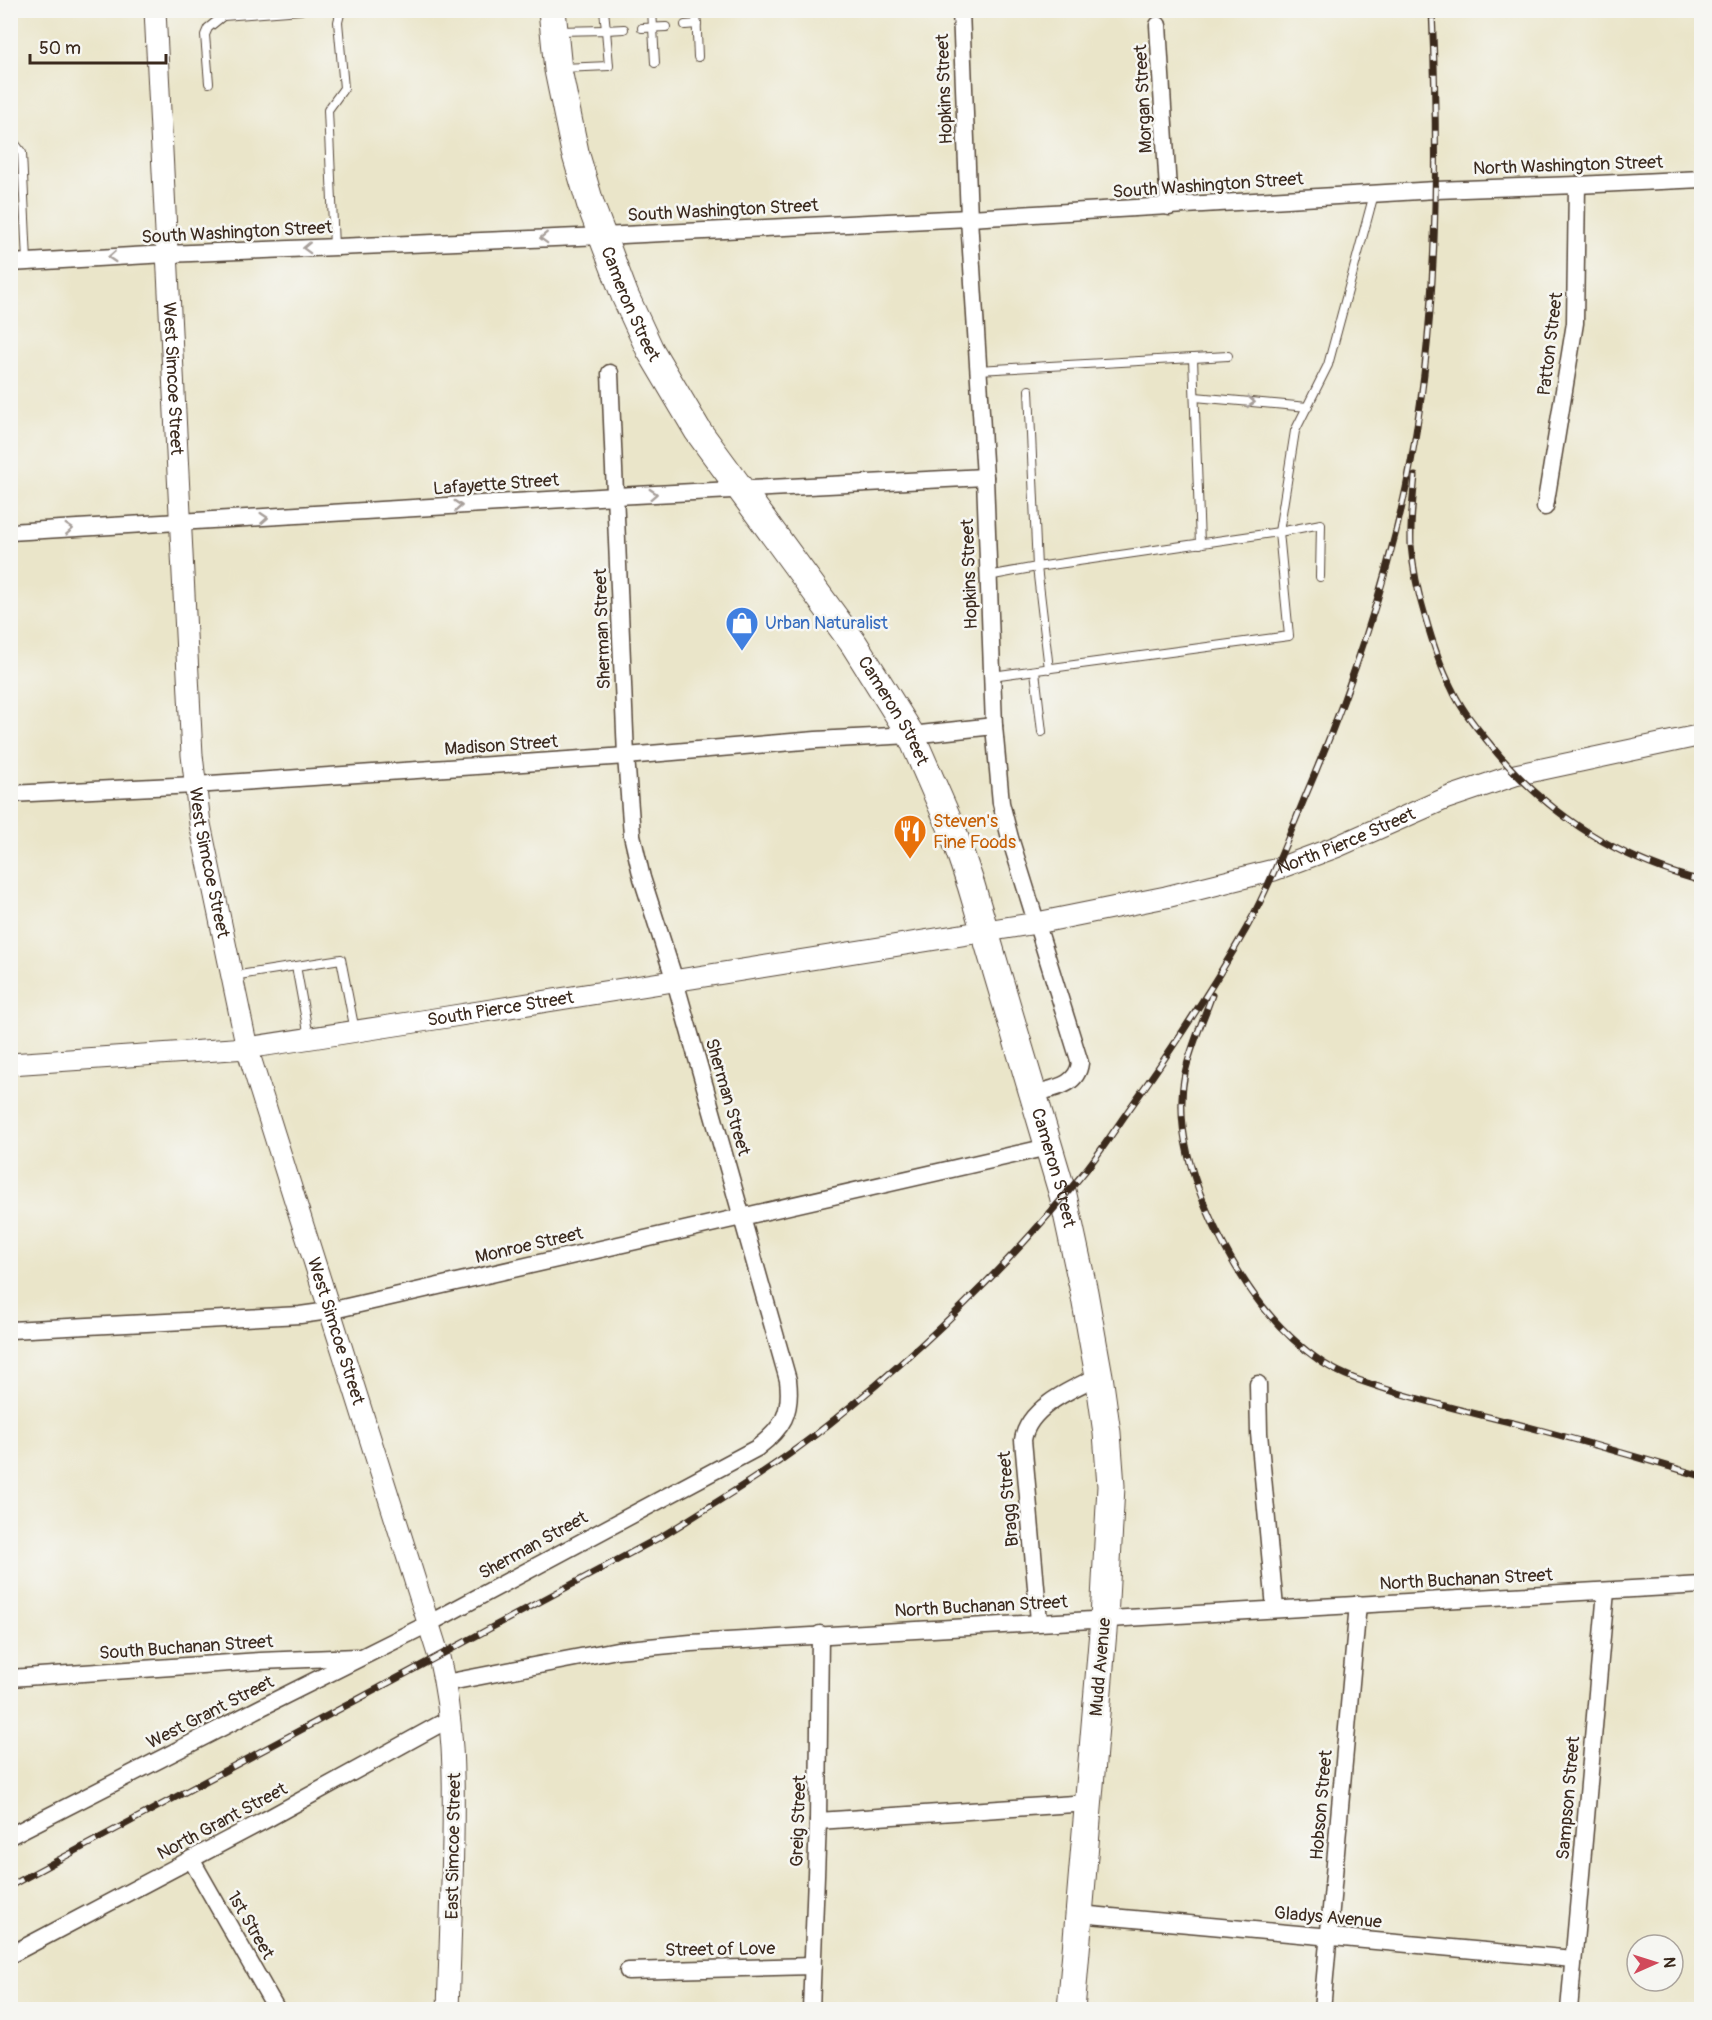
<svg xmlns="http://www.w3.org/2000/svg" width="1712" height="2020" font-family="Pangolin,sans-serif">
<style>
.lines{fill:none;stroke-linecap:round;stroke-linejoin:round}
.service-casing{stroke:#554638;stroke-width:10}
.minor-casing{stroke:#554638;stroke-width:19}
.tertiary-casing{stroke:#554638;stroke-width:23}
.primary-casing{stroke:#554638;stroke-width:29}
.service{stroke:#fff;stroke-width:8}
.minor{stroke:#fff;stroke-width:16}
.tertiary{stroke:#fff;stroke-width:21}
.primary{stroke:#fff;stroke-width:27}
.rail-casing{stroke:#3b2a1e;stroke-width:7}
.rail{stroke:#f6f6f2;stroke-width:4.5;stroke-dasharray:14;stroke-linecap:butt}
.oneway{stroke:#a79f9a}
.labels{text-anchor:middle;stroke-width:5;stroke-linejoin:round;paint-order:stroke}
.street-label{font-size:18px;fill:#3b2a1e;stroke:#f6f6f2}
.shop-label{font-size:18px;fill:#366cbe;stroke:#f6f6f2;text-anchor:start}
.food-label{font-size:18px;fill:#c56008;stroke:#f6f6f2;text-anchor:start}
</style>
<rect width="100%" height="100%" fill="#f6f6f2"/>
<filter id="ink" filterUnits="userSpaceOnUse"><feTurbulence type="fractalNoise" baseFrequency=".0167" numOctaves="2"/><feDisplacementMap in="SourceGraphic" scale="12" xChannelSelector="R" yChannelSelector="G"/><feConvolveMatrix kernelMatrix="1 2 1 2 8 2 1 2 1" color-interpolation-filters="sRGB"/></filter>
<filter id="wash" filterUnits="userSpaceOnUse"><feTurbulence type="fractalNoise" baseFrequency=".008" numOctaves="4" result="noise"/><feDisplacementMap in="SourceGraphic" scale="24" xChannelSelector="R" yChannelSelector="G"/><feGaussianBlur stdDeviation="1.35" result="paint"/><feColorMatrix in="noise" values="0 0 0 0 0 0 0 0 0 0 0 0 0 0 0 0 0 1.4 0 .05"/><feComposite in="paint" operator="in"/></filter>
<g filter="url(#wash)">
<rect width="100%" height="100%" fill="#eae5c9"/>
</g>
<g filter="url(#ink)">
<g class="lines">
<g class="service-casing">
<g id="service">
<polyline points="604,10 606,30 624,29"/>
<polyline points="652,10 655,63"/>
<polyline points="696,10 698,57"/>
<polyline points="223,16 301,10"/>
<polyline points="685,25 697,24"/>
<polyline points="642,28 666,27"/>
<polyline points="557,31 606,30 609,66 562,68"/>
<polyline points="209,83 205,35 208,28 223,16 222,10"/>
<polyline points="10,137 22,153 27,262"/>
<polyline points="334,247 328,110 344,88 338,22 341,10"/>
<polyline points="1193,358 1228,356"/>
<polyline points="978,370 1193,358 1200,544"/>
<polyline points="1195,397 1308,407"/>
<polyline points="988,576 1037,567 1029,390"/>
<polyline points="1320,577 1321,524 1279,532 1295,431 1328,365 1374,194"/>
<polyline points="1035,671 1042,732"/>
<path d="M 992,676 C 1091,663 1190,650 1289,636 L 1279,532 L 1037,567 L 1049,669"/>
<polyline points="296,966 309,1037"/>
<polyline points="233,976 341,959 355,1031"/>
</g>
</g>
<g class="minor-casing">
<g id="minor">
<path d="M 961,10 L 969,218 L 985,477 L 994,726 L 1001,803 L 1010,838 L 1080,1063 C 1077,1087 1052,1088 1033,1094"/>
<polyline points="1158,25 1169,207"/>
<polyline points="10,263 167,254 602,236 969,218 1436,190 1577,185 1702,179"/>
<polyline points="1545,507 1575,323 1577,185"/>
<polyline points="10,532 616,496 985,477"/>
<polyline points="10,794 195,785 626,756 816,740 911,735 994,726"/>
<polyline points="10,1330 300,1315 329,1311 1048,1147"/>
<polyline points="1258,1384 1259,1433 1275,1608"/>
<path d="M 1039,1621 L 1023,1440 C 1028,1407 1072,1389 1099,1376"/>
<polyline points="10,1678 260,1661 357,1657"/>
<polyline points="445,1683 617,1650 691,1643 1702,1585"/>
<polyline points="818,1821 1089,1803"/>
<path d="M 10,1836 L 262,1707 L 428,1624 L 757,1448 C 783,1428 792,1413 788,1380 L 675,981 L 642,878 L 632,835 L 626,756 L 610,373"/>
<polyline points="191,1859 277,2010"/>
<polyline points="1079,1914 1573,1959"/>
<polyline points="10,1955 269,1818 451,1718"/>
<polyline points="628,1971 813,1966"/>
<polyline points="811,2010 818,1821 820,1634"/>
<polyline points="1322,2010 1358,1604"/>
<polyline points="1569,2010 1606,1591"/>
</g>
</g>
<g class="tertiary-casing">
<g id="tertiary">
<path id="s1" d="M 155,10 L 192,755 L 200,824 L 247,1048 L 439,1657 C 454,1720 454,1775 453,1839 C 452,1896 450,1953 448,2010"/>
<path id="s2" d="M 10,1064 L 247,1048 L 441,1018 L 1037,923 L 1166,897 L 1274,870 L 1336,847 L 1447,798 L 1515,775 L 1702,735"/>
</g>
</g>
<g class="primary-casing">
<g id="primary">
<path id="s3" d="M 552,10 L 558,70 L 575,152 L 591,206 L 625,296 L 650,350 L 698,431 L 854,644 L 911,735 L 952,829 L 971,885 L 1063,1195 L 1084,1292 L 1099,1376 L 1107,1433 L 1111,1486 L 1104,1619 L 1071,2010"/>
</g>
</g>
<use href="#service" class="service"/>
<use href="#minor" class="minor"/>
<use href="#tertiary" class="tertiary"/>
<use href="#primary" class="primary"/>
<g class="rail-casing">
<g id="rail">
<path d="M 1415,476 C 1413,499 1410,522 1411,545 C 1413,569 1418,593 1425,616 C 1432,641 1440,666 1452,689 C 1460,707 1473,723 1485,738 C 1541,810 1613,858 1702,881"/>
<path d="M 1212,995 C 1203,1021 1191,1046 1185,1073 C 1174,1127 1193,1182 1216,1230 C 1242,1283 1274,1330 1323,1363 C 1345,1377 1370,1384 1395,1392 C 1434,1404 1474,1413 1513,1423 C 1577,1439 1639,1458 1702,1476"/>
<path d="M 10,1886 L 664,1535 C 720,1500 777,1466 829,1424 C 923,1349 1010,1264 1086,1170 C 1101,1151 1114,1131 1128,1111 C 1170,1052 1210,992 1246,929 C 1269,887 1287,841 1305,797 C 1348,697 1383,595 1406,488 C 1438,331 1439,170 1432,10"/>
</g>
</g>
<use href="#rail" class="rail"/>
</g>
<defs><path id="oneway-chevron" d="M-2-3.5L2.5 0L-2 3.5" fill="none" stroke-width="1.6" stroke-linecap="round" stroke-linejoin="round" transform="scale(1.5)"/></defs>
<g class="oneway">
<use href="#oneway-chevron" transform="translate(544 238) rotate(178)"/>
<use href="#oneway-chevron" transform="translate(307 248) rotate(178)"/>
<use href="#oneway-chevron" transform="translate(112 257) rotate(176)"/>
<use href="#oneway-chevron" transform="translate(1251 402) rotate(5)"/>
<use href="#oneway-chevron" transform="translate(653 494) rotate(-3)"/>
<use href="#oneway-chevron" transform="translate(458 506) rotate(-4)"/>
<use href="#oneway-chevron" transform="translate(264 518) rotate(-4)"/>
<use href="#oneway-chevron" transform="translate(69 529) rotate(-3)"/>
</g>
</g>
<defs>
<g id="shop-pin" transform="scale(1.725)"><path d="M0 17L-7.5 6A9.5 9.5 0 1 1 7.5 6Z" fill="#3f7fe0" stroke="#f6f6f2"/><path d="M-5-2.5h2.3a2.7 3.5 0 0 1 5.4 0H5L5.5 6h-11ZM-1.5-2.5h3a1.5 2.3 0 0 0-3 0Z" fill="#fff"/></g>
<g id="restaurant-pin" transform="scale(1.725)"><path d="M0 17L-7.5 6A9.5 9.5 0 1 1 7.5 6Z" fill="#e8710a" stroke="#f6f6f2"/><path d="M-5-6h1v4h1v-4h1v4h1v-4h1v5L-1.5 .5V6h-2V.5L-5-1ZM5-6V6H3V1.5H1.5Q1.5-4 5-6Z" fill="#fff"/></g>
</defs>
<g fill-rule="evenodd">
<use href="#shop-pin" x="742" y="623"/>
<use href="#restaurant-pin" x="910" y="831"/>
</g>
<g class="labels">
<g class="street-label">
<text transform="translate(944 89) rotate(-92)" y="6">Hopkins Street</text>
<text transform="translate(1143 99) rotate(-93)" y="6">Morgan Street</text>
<text transform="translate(1568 165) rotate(-2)" y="6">North Washington Street</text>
<text transform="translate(1208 185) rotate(-4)" y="6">South Washington Street</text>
<text transform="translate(723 210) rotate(-3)" y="6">South Washington Street</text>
<text transform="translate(237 232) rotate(-3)" y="6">South Washington Street</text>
<text dy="6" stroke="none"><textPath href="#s3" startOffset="306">Cameron Street</textPath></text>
<text transform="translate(1550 344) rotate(-83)" y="6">Patton Street</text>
<text dy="6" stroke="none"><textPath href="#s1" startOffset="369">West Simcoe Street</textPath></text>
<text transform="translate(496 484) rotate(-4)" y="6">Lafayette Street</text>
<text transform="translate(969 574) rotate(-92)" y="6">Hopkins Street</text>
<text transform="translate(602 629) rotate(-92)" y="6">Sherman Street</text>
<text dy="6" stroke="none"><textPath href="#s3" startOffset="792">Cameron Street</textPath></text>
<text transform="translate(501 745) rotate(-4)" y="6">Madison Street</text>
<text dy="6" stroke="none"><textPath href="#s2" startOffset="1358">North Pierce Street</textPath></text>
<text dy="6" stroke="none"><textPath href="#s1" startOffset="855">West Simcoe Street</textPath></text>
<text dy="6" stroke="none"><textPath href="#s2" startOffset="494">South Pierce Street</textPath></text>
<text transform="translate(728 1097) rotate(74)" y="6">Sherman Street</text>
<text dy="6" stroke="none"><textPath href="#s3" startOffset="1278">Cameron Street</textPath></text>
<text transform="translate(529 1245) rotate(-13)" y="6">Monroe Street</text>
<text dy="6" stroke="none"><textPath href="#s1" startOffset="1341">West Simcoe Street</textPath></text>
<text transform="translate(1008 1499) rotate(-95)" y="6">Bragg Street</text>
<text transform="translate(533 1545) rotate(-29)" y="6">Sherman Street</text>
<text transform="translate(1466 1579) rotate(-3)" y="6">North Buchanan Street</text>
<text transform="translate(981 1606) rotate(-3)" y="6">North Buchanan Street</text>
<text transform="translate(186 1647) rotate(-4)" y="6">South Buchanan Street</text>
<text transform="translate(1100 1667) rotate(-85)" y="6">Mudd Avenue</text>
<text transform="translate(210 1712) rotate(-27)" y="6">West Grant Street</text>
<text transform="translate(1568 1798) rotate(-85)" y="6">Sampson Street</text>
<text transform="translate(1321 1805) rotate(-85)" y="6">Hobson Street</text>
<text transform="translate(222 1821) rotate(-28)" y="6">North Grant Street</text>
<text transform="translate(798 1821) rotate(-88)" y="6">Greig Street</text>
<text transform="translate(453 1846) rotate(-89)" y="6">East Simcoe Street</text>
<text transform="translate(1328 1917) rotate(5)" y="6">Gladys Avenue</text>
<text transform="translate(251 1925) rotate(60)" y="6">1st Street</text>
<text transform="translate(720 1949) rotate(-1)" y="6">Street of Love</text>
</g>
<g class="shop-label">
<text x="765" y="629">Urban Naturalist</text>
</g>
<g class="food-label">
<text x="933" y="827">Steven's<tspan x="933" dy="21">Fine Foods</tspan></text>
</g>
</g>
<rect width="1712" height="2020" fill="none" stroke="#f6f6f2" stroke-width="36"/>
<g transform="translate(1655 1963) rotate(87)"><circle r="28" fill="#f6f6f2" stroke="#aba49d" stroke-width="1.5"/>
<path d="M0-4.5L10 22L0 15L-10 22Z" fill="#d1495b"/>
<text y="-9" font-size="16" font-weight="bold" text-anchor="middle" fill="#3b2a1e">N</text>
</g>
<path d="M30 54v9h136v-9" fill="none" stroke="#3b2a1e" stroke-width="3"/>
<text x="39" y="54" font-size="18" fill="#3b2a1e" stroke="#f6f6f2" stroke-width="4.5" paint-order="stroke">50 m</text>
</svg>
